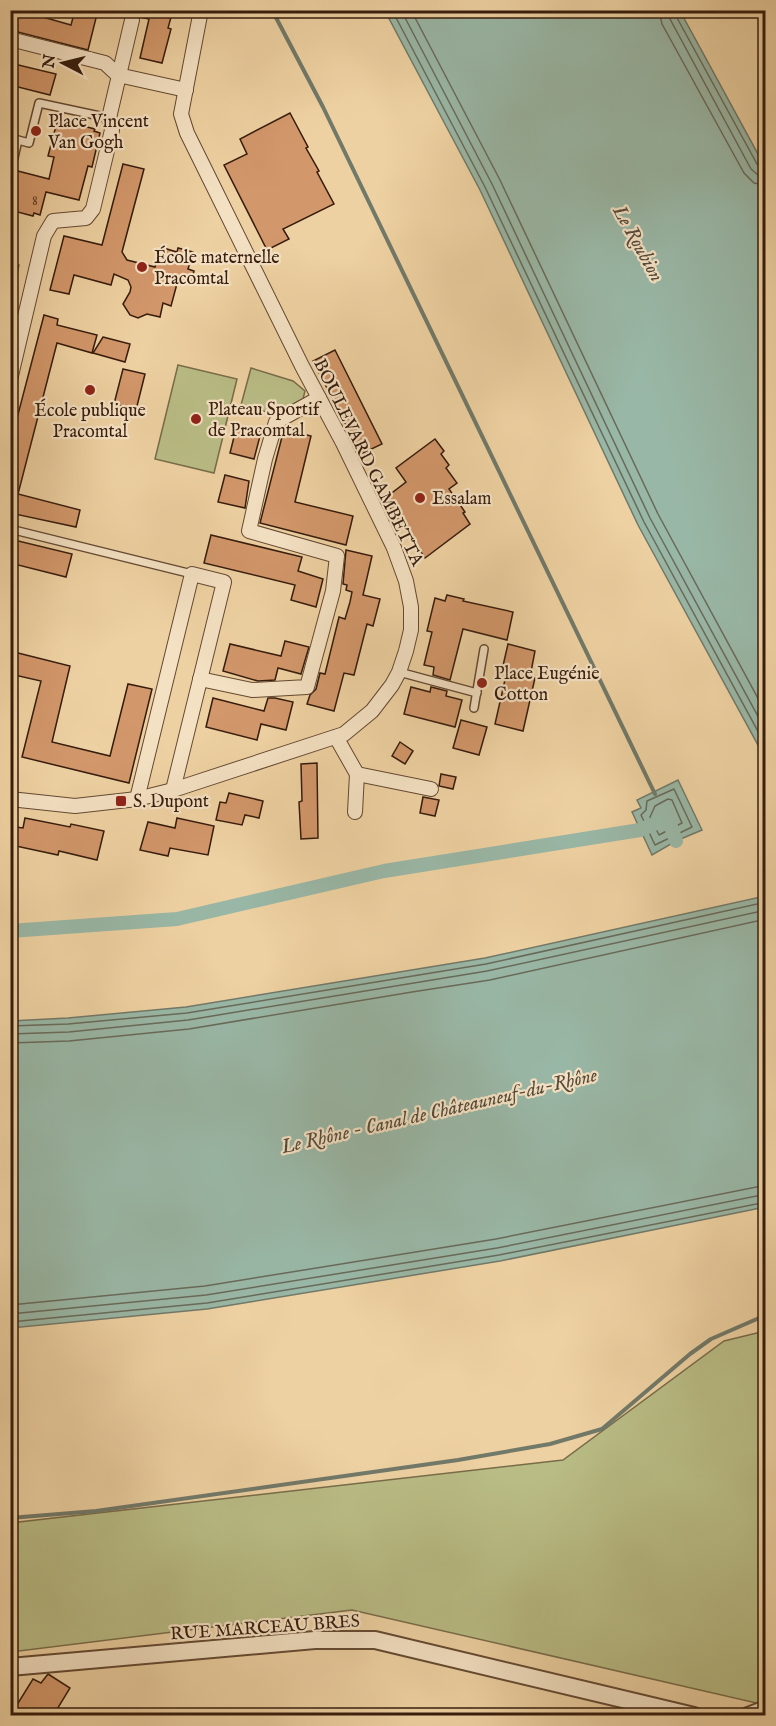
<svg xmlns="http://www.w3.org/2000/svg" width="776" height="1726" font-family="'IM FELL English',serif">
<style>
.green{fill:#b9bc85;stroke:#786c49;stroke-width:1.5}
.water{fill:#99b7a6;stroke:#717969;stroke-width:1.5}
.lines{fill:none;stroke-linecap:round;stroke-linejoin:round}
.shore{stroke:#686a5a;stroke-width:1.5}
.stream{stroke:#717969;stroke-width:4}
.canal{stroke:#99b7a6;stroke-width:14}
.building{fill:#d2976a;stroke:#361c0d;stroke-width:1.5}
.service-casing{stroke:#644932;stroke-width:10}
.minor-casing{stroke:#644932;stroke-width:16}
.tertiary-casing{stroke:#644932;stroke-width:20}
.service{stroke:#f4e1c3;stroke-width:7}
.minor{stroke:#f4e1c3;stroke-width:14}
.tertiary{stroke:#f4e1c3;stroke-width:16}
.poi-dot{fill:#8f2418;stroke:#f4e1c3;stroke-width:2}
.labels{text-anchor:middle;stroke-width:4.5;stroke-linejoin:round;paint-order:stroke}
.number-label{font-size:15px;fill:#5d3b24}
.poi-label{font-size:18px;fill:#361c0d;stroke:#f4e1c3;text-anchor:start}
.street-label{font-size:18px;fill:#361c0d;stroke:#f4e1c3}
.water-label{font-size:20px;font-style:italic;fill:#544a3b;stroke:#f4e1c3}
</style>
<rect width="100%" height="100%" fill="#eed1a2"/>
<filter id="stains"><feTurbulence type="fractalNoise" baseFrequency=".00333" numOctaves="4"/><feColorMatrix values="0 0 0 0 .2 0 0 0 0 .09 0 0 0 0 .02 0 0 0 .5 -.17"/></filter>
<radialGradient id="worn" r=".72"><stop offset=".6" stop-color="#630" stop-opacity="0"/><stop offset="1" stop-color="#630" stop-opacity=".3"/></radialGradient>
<g class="green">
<polygon points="11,263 19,265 11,300 10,263"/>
<polygon points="178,365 237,379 214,473 155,459"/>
<polygon points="251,368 293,381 305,391 303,399 275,414 241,405"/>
<polygon points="765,1331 765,1705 352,1610 11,1652 10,1523 563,1460 724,1341"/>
</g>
<g class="water">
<polygon points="385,11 680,11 765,167 765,758 638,525 480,190"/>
<polygon points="678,780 702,830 676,841 652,855 632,812 641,808 637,800"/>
<polygon points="765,896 765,1207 500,1261 207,1309 11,1328 11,1021 68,1018 186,1007 485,958"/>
</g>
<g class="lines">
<g class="shore">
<polyline points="392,10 485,187 644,522 766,746"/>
<polyline points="401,10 492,184 650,518 766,731"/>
<polyline points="411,10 500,180 658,514 766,713"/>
<polyline points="659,10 662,24 744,173 754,183 766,185"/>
<polyline points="668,10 670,19 751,169 758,175 766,176"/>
<polyline points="675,10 676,16 757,164 766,168"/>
<polygon points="674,789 692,827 655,845 641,815 646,810 647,801"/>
<polygon points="668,799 672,800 682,823 659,835 650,817 655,806"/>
<polyline points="10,1026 68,1024 187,1013 486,964 766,902"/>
<polyline points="10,1034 69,1032 188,1020 487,971 766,910"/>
<polyline points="10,1043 69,1041 189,1029 412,992 490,980 766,919"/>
<polyline points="10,1305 205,1286 496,1239 766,1185"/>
<polyline points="10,1314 206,1295 497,1248 766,1194"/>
<polyline points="10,1322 207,1303 499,1255 766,1202"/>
</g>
<g class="stream">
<polyline points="272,10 323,107 655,794"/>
<polyline points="10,1518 96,1511 458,1460 550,1444 602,1429 690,1354 711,1339 766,1315"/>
</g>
<polyline class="canal" points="10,931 177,919 384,871 640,830 668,818 676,841"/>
</g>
<g class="building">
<polygon points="10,10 18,10 71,25 75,10 98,10 88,50 10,30"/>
<polygon points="130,10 173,10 168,28 171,29 162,63 140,58 149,19 140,17 138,13"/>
<polygon points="10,63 56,74 50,95 10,85"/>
<polygon points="290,113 308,147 306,148 319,171 317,172 334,204 283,229 289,239 267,250 224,165 247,154 240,139"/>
<polygon points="63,121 95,129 94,131 100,133 92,167 88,166 79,200 46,192 40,215 34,213 33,216 10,210 10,169 49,179 54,157 48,156 52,141 57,122 62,124"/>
<polygon points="123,164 144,169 122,252 127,260 155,267 160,247 177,252 178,248 193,252 188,269 194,271 191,283 178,280 171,306 163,303 160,317 147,314 138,318 130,315 123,304 130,292 131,287 128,280 114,274 111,285 74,275 69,294 50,290 64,236 102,245"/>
<polygon points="44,315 58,319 57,325 97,335 92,353 57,343 18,494 80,510 76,527 10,513 10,445"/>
<polygon points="103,337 130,344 125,362 93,353"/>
<polygon points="335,350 382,444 361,454 313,361"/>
<polygon points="123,369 145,374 136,410 114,404"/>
<polygon points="237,425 261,432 254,459 230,453"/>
<polygon points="284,429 311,436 295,502 353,516 346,545 260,523"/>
<polygon points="435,439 444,451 441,454 449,465 446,468 457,483 449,489 465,512 463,513 470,524 425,558 384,499 406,482 396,468"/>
<polygon points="225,475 249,481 245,508 218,502"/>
<polygon points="211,535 302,557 298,571 323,579 316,607 291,600 295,585 204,563"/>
<polygon points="10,539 72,554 66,577 10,563"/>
<polygon points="346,550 372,556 363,595 380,599 373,626 367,624 354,675 344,673 334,711 307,704 310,695 316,689 320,673 325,674 339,617 345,619 350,602 352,592 346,590 347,585 343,584"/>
<polygon points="447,595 464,599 463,601 513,612 507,640 463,629 450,680 433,675 434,667 424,665 432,632 427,631 435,598 445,601"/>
<polygon points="285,641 309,647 301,674 278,668 275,680 258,681 223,671 230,644 281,656"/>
<polygon points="508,644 535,651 530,677 535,678 523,731 495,724 507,671 502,670"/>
<polygon points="10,651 70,666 52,742 110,756 128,684 152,689 129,783 22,757 41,681 10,674"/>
<polygon points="411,687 430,692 431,687 447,691 446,696 462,700 455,727 404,714"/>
<polygon points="213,698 264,711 268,698 275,698 293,702 286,730 261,724 257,740 206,727"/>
<polygon points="461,720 487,727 479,755 453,748"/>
<polygon points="400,742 413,751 405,764 392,756"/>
<polygon points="317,763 318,838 301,839 299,802 302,801 301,764"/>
<polygon points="441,774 456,777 453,789 439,786"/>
<polygon points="229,793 263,801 259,818 245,815 242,825 216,820 220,802 226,803"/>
<polygon points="423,797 439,800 435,816 420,813"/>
<polygon points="25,818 70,827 71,824 104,831 97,860 59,851 58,855 11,845 16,827 23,828"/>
<polygon points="177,818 214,826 208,855 170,848 168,856 140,850 148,822 175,828"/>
<polygon points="48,1674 70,1688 53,1716 10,1716 33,1679 41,1683"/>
</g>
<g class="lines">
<g class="service-casing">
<g id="service">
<polyline points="10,157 14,158 18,140 29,143 39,103 109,118"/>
<polyline points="10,322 24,325"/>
<polyline points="10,529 192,574"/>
<polyline points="399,672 477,693"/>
<polyline points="474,708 484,649"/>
</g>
</g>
<g class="minor-casing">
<g id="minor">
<polyline points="10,39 105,63 118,75 186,90"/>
<polyline points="10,380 44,236 53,221 86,218 93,209 112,130 109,118 132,20"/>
<polyline points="200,679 252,690 307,687 333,591 337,556 249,531 265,459 276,422 319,398"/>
<polyline points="336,737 357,774 355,812"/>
<polyline points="357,774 431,789"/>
<polyline points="10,799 75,806 137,799 173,790 344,734 372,711 392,685 399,672 406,651 411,630 411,607 406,581 394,548 343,443 302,366 187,133 181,114 201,10"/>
<polyline points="137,799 192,574 224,582 173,790"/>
</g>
</g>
<g class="tertiary-casing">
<g id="tertiary">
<polyline points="10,1667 315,1640 375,1640 694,1716"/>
<polyline points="748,1716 766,1709"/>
</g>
</g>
<use href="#service" class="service"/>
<use href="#minor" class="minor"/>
<use href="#tertiary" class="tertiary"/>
</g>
<g class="poi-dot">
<circle cx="36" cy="131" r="6"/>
<circle cx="142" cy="267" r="6"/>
<circle cx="90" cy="390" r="6"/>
<circle cx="196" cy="419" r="6"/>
<circle cx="420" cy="498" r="6"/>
<circle cx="482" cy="683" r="6"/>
<rect x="115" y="795" width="12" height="12" rx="3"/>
</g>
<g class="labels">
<g class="number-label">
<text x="35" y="205">8</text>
</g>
<g class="poi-label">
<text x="48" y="127">Place Vincent<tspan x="48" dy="21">Van Gogh</tspan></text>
<text x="154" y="263">École maternelle<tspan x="154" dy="21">Pracomtal</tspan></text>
<text x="208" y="415">Plateau Sportif<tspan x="208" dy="21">de Pracomtal</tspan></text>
<text x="90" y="416" text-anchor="middle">École publique<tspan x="90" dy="21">Pracomtal</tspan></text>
<text x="432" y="504">Essalam</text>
<text x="494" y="679">Place Eugénie<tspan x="494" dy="21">Cotton</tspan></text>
<text x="133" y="807">S. Dupont</text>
</g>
<g class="street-label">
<text transform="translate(369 462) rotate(64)" y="6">BOULEVARD GAMBETTA</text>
<text transform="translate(265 1627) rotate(-4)" y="6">RUE MARCEAU BRES</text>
</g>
<g class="water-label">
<text transform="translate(639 243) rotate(61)" y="7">Le Roubion</text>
<text transform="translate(439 1110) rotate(-13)" y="7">Le Rhône - Canal de Châteauneuf-du-Rhône</text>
</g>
</g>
<rect width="776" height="1726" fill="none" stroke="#eed1a2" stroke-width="36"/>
<rect x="12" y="12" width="752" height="1702" fill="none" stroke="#361c0d" stroke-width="3"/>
<rect x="18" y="18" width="740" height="1690" fill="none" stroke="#361c0d" stroke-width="1.5"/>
<g transform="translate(63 63) rotate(277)" stroke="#f4e1c3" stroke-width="4.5" paint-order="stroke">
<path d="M0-4.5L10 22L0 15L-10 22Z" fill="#361c0d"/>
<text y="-9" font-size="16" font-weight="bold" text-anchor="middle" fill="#361c0d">N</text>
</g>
<rect width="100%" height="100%" filter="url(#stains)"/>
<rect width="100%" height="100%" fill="url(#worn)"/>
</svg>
